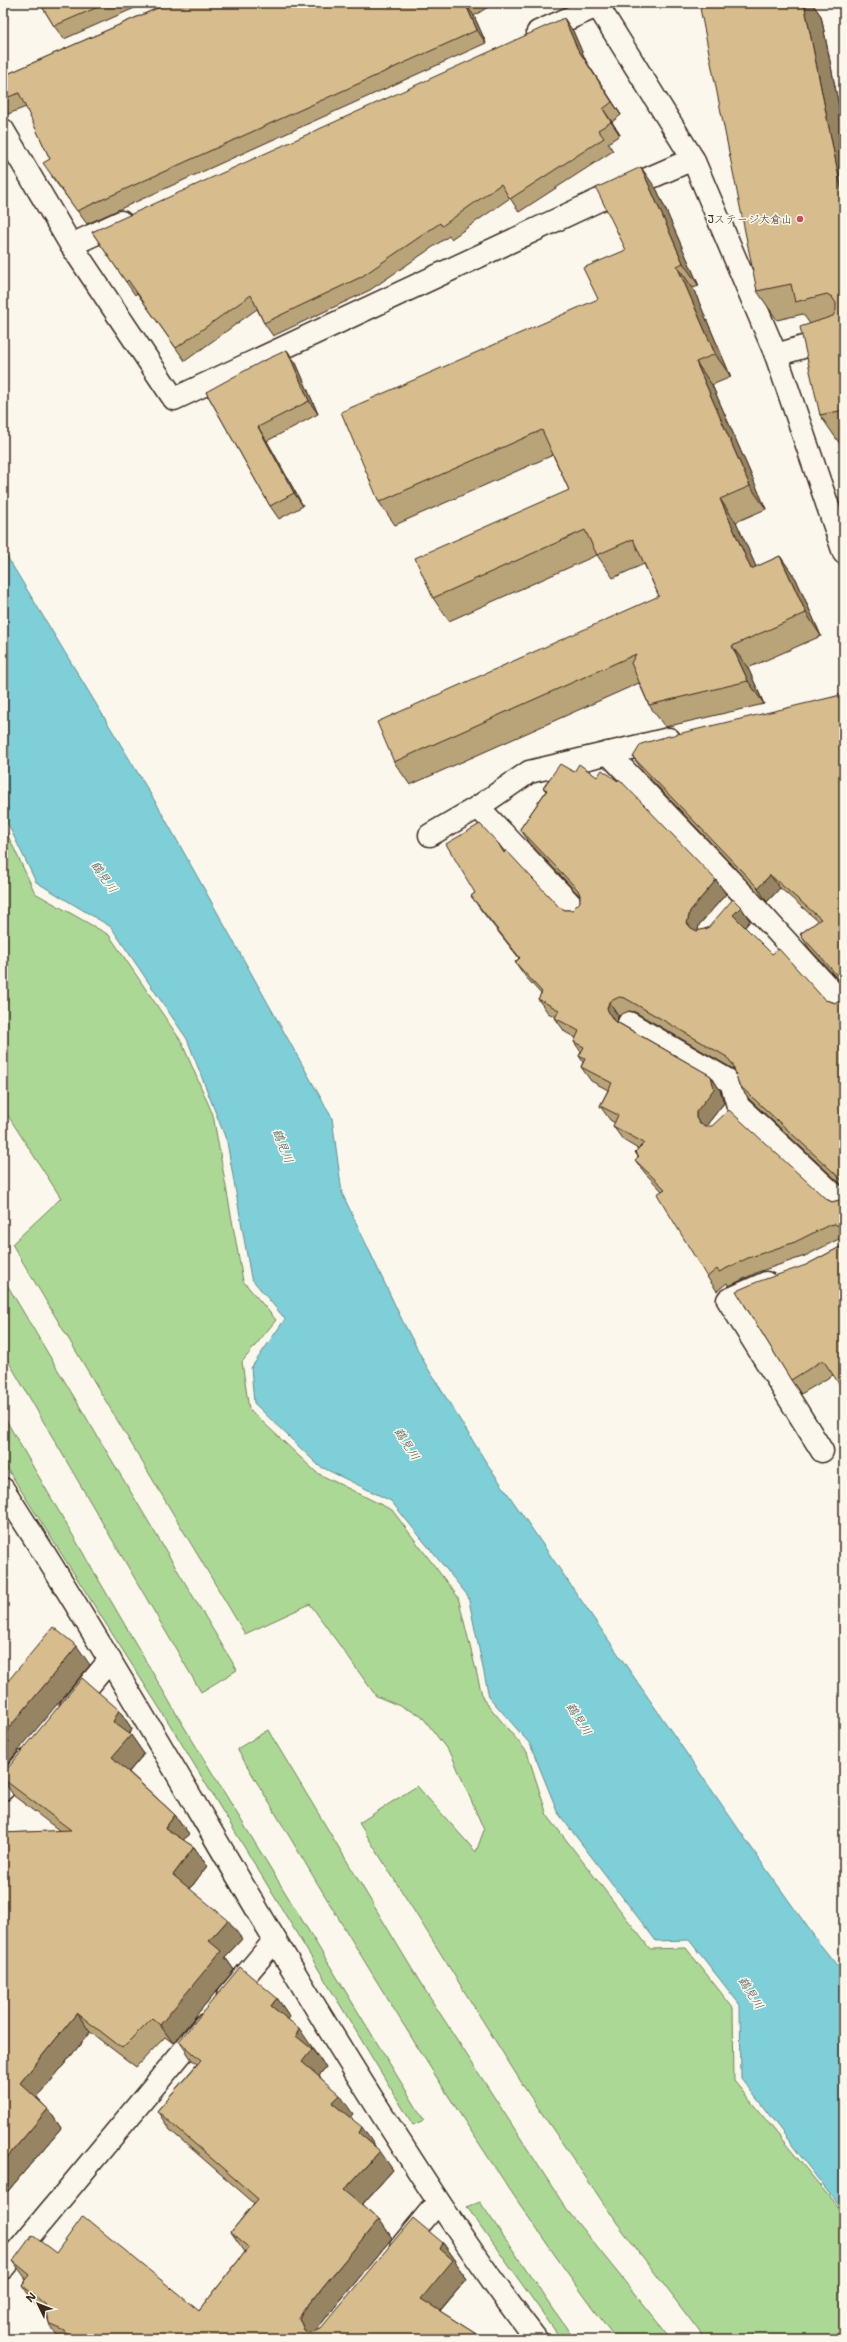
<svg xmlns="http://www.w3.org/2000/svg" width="847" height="2342" font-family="'Shantell Sans','Klee One',sans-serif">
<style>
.green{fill:#acd896;stroke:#74815a}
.water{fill:#7ecfd8;stroke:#638d8e}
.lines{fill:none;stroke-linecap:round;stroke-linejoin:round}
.minor-casing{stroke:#3b2a1e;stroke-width:25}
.minor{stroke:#fbf7ec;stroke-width:22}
.wall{fill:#b9a379;stroke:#3b2a1e}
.shaded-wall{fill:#968463;stroke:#3b2a1e}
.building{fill:#d7bd8d;stroke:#3b2a1e}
.poi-dot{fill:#d1495b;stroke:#fbf7ec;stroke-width:1.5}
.labels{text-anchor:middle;stroke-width:3;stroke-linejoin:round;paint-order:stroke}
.poi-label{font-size:11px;fill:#3b2a1e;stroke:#fbf7ec;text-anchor:end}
.water-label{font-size:12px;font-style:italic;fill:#4f5c56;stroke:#fbf7ec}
</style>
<rect width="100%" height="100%" fill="#fbf7ec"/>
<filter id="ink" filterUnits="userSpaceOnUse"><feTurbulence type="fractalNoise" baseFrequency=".025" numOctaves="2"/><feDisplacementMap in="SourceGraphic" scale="8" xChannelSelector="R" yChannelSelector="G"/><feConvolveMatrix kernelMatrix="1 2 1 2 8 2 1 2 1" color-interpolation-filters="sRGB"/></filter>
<g filter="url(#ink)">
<g class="green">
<polygon points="3,825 35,893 109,935 181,1041 213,1115 243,1281 276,1320 242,1362 249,1409 317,1473 392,1510 458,1597 483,1699 527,1752 547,1815 650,1949 686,1948 733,2008 734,2081 844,2215 844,2339 705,2339 617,2223 528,2093 359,1823 417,1786 476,1852 484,1830 452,1756 421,1715 376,1696 310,1604 245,1634 12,1244 61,1198 3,1108"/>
<polygon points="3,1278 237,1670 201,1692 3,1352"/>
<polygon points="3,1415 180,1720 424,2120 413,2125 169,1723 3,1462"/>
<path d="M 268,1730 L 421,1984 L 567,2210 L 671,2339 L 616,2339 C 475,2152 357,1949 237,1749 Z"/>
<polygon points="480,2202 574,2339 561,2339 467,2207"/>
</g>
<polygon class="water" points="3,550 159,808 332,1118 342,1193 403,1322 427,1367 486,1462 764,1866 819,1943 844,1974 844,2213 741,2078 740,2005 689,1940 656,1941 558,1813 530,1744 489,1697 468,1596 391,1501 319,1466 254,1403 251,1368 285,1319 251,1278 227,1142 187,1039 111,927 36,882 3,814"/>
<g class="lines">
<g class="minor-casing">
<g id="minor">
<polyline points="596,3 693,159 776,355 844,553"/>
<polyline points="538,32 604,3"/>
<polyline points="3,130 71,245 174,399 599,200 693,159"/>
<polyline points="71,245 121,222"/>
<polyline points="776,355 844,335"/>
<polyline points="608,753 743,894 844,1005"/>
<polyline points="478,807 578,912"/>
<polyline points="430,835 478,807 529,772 669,739"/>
<polyline points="629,1023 731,1082 738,1106 844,1204"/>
<polyline points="766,1283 728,1300 822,1451"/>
<path d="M 3,1489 C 136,1693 251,1909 382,2114 C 431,2191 480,2267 536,2339"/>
<polyline points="71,1707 110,1660"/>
<polyline points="3,1789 26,1761"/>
<polyline points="228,1996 275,1940"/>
<polyline points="401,2247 438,2202"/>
<polyline points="3,2268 204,2026"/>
</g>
</g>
<use href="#minor" class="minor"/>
</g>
<g class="wall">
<polygon points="40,3 146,3 64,39 54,26"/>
<polygon points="169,3 494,3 474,16 486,43 87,224 52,177 50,159 26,107 3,116 3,76"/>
<polygon points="725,3 812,3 821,16 844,132 844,443 840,444 820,415 810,324 803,314 777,320 757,291"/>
<polygon points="573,31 586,61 621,115 612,122 620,135 608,143 613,151 519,212 510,198 451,239 449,236 370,290 273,336 264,323 257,309 185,361 137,293 135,295 92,232"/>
<polygon points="657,190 699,286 693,288 731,377 712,385 766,509 736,522 756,567 780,556 796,579 821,636 748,668 764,704 665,727 649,705 639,683 410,785 394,762 659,596 644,564 613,578 597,555 449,621 433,598 569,490 553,455 395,525 379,502 598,299 626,250"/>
<polygon points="296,363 318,414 267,441 303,506 279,519 270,506 206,392"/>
<polygon points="844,693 844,986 809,948 800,934 818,921 780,888 767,902 643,771 633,757 837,696"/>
<polygon points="543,788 716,880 726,894 699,925 698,931 708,928 741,907 750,921 745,927 772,954 825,1000 836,1003 842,1000 844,998 844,1187 749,1099 739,1085 735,1070 635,1012 629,1011 618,1016 617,1022 711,1076 720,1090 724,1103 706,1126 826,1199 832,1202 843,1199 844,1197 844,1238 839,1239 805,1256 758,1272 729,1286 727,1283 717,1291 707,1277 662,1191 645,1173 635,1160 638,1157 635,1152 638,1149 623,1140 613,1126 615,1123 610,1120 600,1106 608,1090 591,1081 581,1067 583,1062 579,1056 581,1052 574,1042 576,1038 565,1032 555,1018 556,1017 548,1013 538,999 541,994 525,976 515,962 519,958 481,910 471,896 475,893 498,843 505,852 559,907 565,910 572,910 580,902 580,896 530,843 520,829 546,791"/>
<polygon points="840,1247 833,1375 801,1394 791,1380 806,1265"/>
<polygon points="119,1710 132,1729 130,1734 144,1754 129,1772 175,1815 189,1834 183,1840 194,1847 207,1866 190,1889 242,1939 225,1957 234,1970 173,2043 165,2037 136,2067 90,2032 37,2098 48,2109 61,2128 3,2197 3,1833 60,1831 14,1796 3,1780 3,1774"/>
<polygon points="277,1998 290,2017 288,2019 312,2047 312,2048 326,2068 319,2076 353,2114 350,2117 375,2146 375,2147 393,2170 362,2205 379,2219 392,2238 316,2330 321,2328 443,2243 456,2261 455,2263 467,2279 440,2311 484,2339 60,2339 49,2324 47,2314 35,2304 22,2285 26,2279 13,2261 56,2253 199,2311 245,2252 231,2232 254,2203 170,2130 157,2111 197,2064 192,2060 179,2041"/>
</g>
<g class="shaded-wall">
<polygon points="465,3 474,16 486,43 477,30"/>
<polygon points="804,3 812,3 821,16 844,132 844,203"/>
<polygon points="564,18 573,31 586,61 621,115 577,48"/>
<polygon points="603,109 612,122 620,135 611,122"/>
<polygon points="641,167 657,190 699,286 683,263"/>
<polygon points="677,266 693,288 731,377 715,354"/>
<polygon points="287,350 296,363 318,414 309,401"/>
<polygon points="696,362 712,385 766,509 750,486"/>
<polygon points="258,427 267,441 303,506 294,493"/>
<polygon points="720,499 736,522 767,591 751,569"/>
<polygon points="780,556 796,579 821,636 806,613"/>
<polygon points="732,646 748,668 764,704 748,681"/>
<polygon points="770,875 780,888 767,902 758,888"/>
<polygon points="716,880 726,894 699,925 697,937 687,923 690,911"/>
<polygon points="741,907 750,921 743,929 733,915"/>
<polygon points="609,1002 618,1016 617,1023 613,1020 607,1009"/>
<polygon points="711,1076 720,1090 724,1103 706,1126 706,1132 696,1118 696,1112"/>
<polygon points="77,1646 90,1665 3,1769 3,1735"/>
<polygon points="119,1710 132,1729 127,1739 131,1735 144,1754 125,1776 112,1757 113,1722"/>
<polygon points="175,1815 189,1834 178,1846 165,1828"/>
<polygon points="194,1847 207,1866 186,1894 173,1875"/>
<polygon points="228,1920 242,1939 225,1957 234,1970 173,2043 160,2025 209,1941"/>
<polygon points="277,1998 290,2017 284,2025 271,2006"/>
<polygon points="77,2013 90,2032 34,2102 20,2083"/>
<polygon points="299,2028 312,2047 310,2051 312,2049 326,2068 315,2081 302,2062 296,2036"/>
<polygon points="340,2095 353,2114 346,2122 332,2103"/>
<polygon points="48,2109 61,2128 3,2197 3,2162"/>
<polygon points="362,2127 375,2146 373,2152 359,2133"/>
<polygon points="380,2151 393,2170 358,2209 344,2190"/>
<polygon points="379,2219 392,2238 315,2331 313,2337 304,2330 299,2318 302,2312"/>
<polygon points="443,2243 456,2261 455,2263 467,2279 434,2317 421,2299 440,2249"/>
</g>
<g class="building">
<polygon points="40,3 107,3 54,26"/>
<polygon points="169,3 465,3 477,30 77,211 43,163 50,159 19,93 3,99 3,76"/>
<polygon points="725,3 804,3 844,203 844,410 820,415 800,327 833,316 836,310 836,303 832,297 827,294 795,302 791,284 757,291 700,8"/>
<polygon points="564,18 577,48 612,102 603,109 611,122 598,130 604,138 510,199 501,184 442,226 440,223 361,277 264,323 251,295 176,348 128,280 126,282 92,232"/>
<polygon points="641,167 683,263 677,266 715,354 696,362 750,486 720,499 751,569 780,556 806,613 732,646 748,681 649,705 631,663 636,654 394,762 377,722 659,596 633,539 597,555 585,530 433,598 415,558 569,490 542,430 379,502 341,412 598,299 583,268 626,250 596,188"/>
<polygon points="287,350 309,401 258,427 294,493 270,506 206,392 259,363"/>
<polygon points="843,693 844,693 844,984 844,983 800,934 821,919 770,875 758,888 633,757 641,744 665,737 837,696"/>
<polygon points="560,764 574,772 579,764 597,777 602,770 618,781 619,779 716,880 690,911 687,923 691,928 697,931 708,928 733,899 741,907 733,915 772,954 779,949 825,1000 836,1003 842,1000 844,998 844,1184 843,1181 739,1085 733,1065 727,1057 625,998 619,997 609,1002 607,1009 613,1020 711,1076 714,1089 696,1112 696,1118 700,1124 706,1126 712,1126 729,1110 826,1199 832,1202 843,1199 844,1197 844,1229 835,1224 829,1225 795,1242 748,1258 719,1272 717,1269 707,1277 657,1194 665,1189 635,1160 639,1156 635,1152 644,1143 613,1126 618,1115 600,1106 612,1083 581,1067 585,1059 579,1056 584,1047 574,1042 579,1031 555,1018 559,1010 538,999 542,992 515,962 520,958 471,896 475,893 446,844 480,824 498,843 504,853 506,850 559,907 565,910 572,910 580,902 580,895 578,890 520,829 547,790 543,788"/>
<polygon points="844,1241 844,1391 823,1360 791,1380 736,1291 757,1282 806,1265 840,1247"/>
<polygon points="53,1627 77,1646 3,1735 3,1687"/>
<polygon points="82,1678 119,1710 113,1722 131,1735 112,1757 175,1815 165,1828 194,1847 173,1875 228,1920 209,1941 221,1951 160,2025 152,2018 122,2048 77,2013 20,2083 48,2109 3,2162 3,1833 71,1830 3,1779 3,1774"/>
<polygon points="240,1967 277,1998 271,2006 299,2028 296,2036 312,2049 302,2062 340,2095 332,2103 362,2127 359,2133 380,2151 344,2190 379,2219 302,2312 299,2318 304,2330 310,2333 321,2328 413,2218 443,2243 440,2249 453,2260 421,2299 484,2339 72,2339 65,2331 49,2324 46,2305 22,2285 30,2275 13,2261 32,2235 56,2253 83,2216 199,2311 249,2247 231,2232 258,2199 157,2111 201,2060 179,2041"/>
</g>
</g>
<circle class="poi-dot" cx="800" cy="219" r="4"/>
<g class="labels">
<g class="poi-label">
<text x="792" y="223">Jステージ大倉山</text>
</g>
<g class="water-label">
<text transform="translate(104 877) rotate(55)" y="4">鶴見川</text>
<text transform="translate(283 1146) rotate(69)" y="4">鶴見川</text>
<text transform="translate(407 1444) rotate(58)" y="4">鶴見川</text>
<text transform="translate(579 1719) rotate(58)" y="4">鶴見川</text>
<text transform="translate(751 1993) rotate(58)" y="4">鶴見川</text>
</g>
</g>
<rect width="847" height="2342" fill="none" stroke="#fbf7ec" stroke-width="16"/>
<rect x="8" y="8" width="831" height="2326" fill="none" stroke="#3b2a1e" stroke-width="1.5" filter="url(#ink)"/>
<g transform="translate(38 2304) rotate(313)" stroke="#fbf7ec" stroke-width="3" paint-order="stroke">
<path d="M0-3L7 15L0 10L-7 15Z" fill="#3b2a1e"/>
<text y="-6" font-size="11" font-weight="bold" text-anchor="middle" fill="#3b2a1e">N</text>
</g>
</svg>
